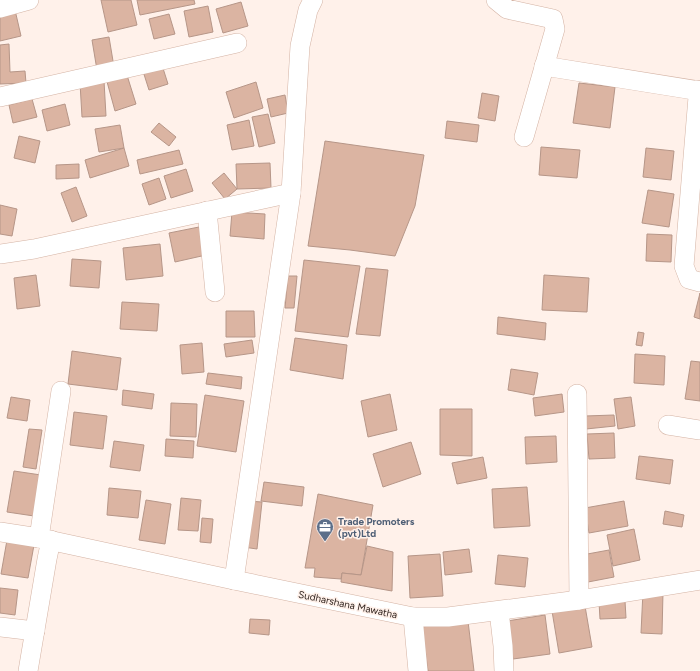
<svg xmlns="http://www.w3.org/2000/svg" width="700" height="671" font-family="Figtree,sans-serif">
<style>
.building{fill:#dbb4a2;stroke:#b69688}
.lines{fill:none;stroke-linecap:round;stroke-linejoin:round}
.minor-casing{stroke:#d4b3a4;stroke-width:20}
.minor{stroke:#fff;stroke-width:19}
.labels{text-anchor:middle;stroke-width:3;stroke-linejoin:round;paint-order:stroke}
.service-label{font-size:10px;font-weight:bold;fill:#4e5e75;stroke:#fff1ea;text-anchor:start}
.street-label{font-size:10px;fill:#30231e;stroke:#fff1ea}
</style>
<rect width="100%" height="100%" fill="#fff1ea"/>
<g class="building">
<polygon points="101,0 131,0 137,25 108,32"/>
<polygon points="137,0 194,0 195,4 140,15"/>
<polygon points="241,2 248,26 223,33 216,9"/>
<polygon points="208,6 213,32 189,37 184,11"/>
<polygon points="15,10 21,36 0,41 0,14"/>
<polygon points="169,14 175,34 154,39 149,19"/>
<polygon points="109,37 114,67 97,70 92,40"/>
<polygon points="9,44 10,72 25,71 26,83 0,84 0,45"/>
<polygon points="161,62 168,84 149,90 142,68"/>
<polygon points="126,72 136,104 115,111 106,78"/>
<polygon points="104,81 106,116 82,117 80,83"/>
<polygon points="256,82 263,108 234,118 226,92"/>
<polygon points="579,83 615,87 610,128 573,123"/>
<polygon points="482,93 499,96 495,121 478,118"/>
<polygon points="285,95 288,113 271,117 267,99"/>
<polygon points="32,99 37,117 13,123 9,105"/>
<polygon points="65,104 70,125 47,131 42,110"/>
<polygon points="268,114 275,143 259,147 252,117"/>
<polygon points="249,120 254,146 232,150 227,125"/>
<polygon points="447,121 479,125 477,142 445,138"/>
<polygon points="159,123 176,137 169,146 151,132"/>
<polygon points="120,125 124,148 99,152 95,129"/>
<polygon points="19,136 40,141 35,163 14,158"/>
<polygon points="325,141 424,155 415,206 395,256 350,250 308,246"/>
<polygon points="541,147 580,150 577,178 539,175"/>
<polygon points="124,148 129,166 90,178 85,160"/>
<polygon points="646,148 674,151 671,180 643,177"/>
<polygon points="179,150 183,164 140,174 137,160"/>
<polygon points="270,163 271,188 237,189 236,164"/>
<polygon points="79,164 79,178 56,179 56,165"/>
<polygon points="186,169 193,191 171,198 164,176"/>
<polygon points="224,173 237,189 225,199 212,183"/>
<polygon points="159,178 166,199 149,205 142,184"/>
<polygon points="76,187 87,216 72,222 61,193"/>
<polygon points="648,190 674,194 669,227 642,223"/>
<polygon points="0,205 17,209 12,236 0,234"/>
<polygon points="232,212 265,214 264,239 230,236"/>
<polygon points="199,227 206,255 175,262 169,233"/>
<polygon points="647,234 672,235 671,262 646,261"/>
<polygon points="160,244 163,276 126,280 123,248"/>
<polygon points="72,259 101,261 99,288 70,286"/>
<polygon points="304,260 360,266 348,337 295,331"/>
<polygon points="366,268 388,270 380,336 356,334"/>
<polygon points="36,275 40,306 17,309 14,278"/>
<polygon points="544,275 589,278 587,312 542,310"/>
<polygon points="288,276 297,276 294,308 285,308"/>
<polygon points="700,293 700,319 694,317"/>
<polygon points="122,302 159,304 157,331 120,329"/>
<polygon points="226,311 254,311 255,337 226,337"/>
<polygon points="498,317 546,323 545,340 497,334"/>
<polygon points="638,332 644,333 642,346 636,345"/>
<polygon points="295,338 347,345 343,379 290,370"/>
<polygon points="252,340 254,353 226,357 224,344"/>
<polygon points="202,343 204,372 182,374 180,345"/>
<polygon points="72,351 121,358 117,390 68,384"/>
<polygon points="635,354 665,356 664,385 634,383"/>
<polygon points="691,361 700,362 700,401 685,399"/>
<polygon points="511,369 538,373 534,395 508,390"/>
<polygon points="208,373 242,377 241,389 206,384"/>
<polygon points="123,390 154,394 152,409 122,405"/>
<polygon points="390,394 397,430 368,437 361,401"/>
<polygon points="562,394 564,412 535,416 533,398"/>
<polygon points="205,395 244,401 236,452 197,446"/>
<polygon points="11,397 30,400 27,421 7,418"/>
<polygon points="631,397 635,426 618,429 614,399"/>
<polygon points="171,403 197,404 196,437 170,436"/>
<polygon points="440,409 472,409 472,456 440,455"/>
<polygon points="74,412 107,416 103,449 70,445"/>
<polygon points="614,415 615,426 586,429 585,416"/>
<polygon points="29,429 42,430 36,469 23,467"/>
<polygon points="614,433 615,458 589,459 587,434"/>
<polygon points="556,436 557,462 526,464 525,437"/>
<polygon points="166,439 194,441 193,458 165,456"/>
<polygon points="114,441 144,445 140,471 110,467"/>
<polygon points="411,442 421,474 383,487 373,454"/>
<polygon points="639,456 673,460 670,484 636,479"/>
<polygon points="483,457 487,478 457,484 452,463"/>
<polygon points="14,471 41,475 34,516 7,512"/>
<polygon points="264,482 304,487 302,506 261,501"/>
<polygon points="527,487 530,526 494,528 492,489"/>
<polygon points="109,488 141,491 138,518 107,515"/>
<polygon points="318,494 373,505 361,575 342,573 341,579 314,577 315,568 305,568"/>
<polygon points="181,498 201,500 198,531 178,530"/>
<polygon points="146,500 171,504 165,544 139,540"/>
<polygon points="247,501 262,502 257,549 243,547"/>
<polygon points="624,501 628,526 589,533 585,508"/>
<polygon points="665,511 684,515 682,527 663,524"/>
<polygon points="202,518 213,519 211,543 200,542"/>
<polygon points="634,529 640,560 613,566 607,535"/>
<polygon points="7,540 34,545 28,578 1,574"/>
<polygon points="367,546 393,552 392,591 341,582 342,573 361,575"/>
<polygon points="469,549 472,572 445,575 443,552"/>
<polygon points="609,550 614,577 588,582 582,555"/>
<polygon points="440,554 443,596 410,598 408,556"/>
<polygon points="498,555 528,558 525,587 495,584"/>
<polygon points="0,588 18,590 15,615 0,613"/>
<polygon points="643,591 663,592 662,634 641,633"/>
<polygon points="625,601 626,618 600,619 599,602"/>
<polygon points="585,606 592,647 559,653 552,611"/>
<polygon points="545,615 550,654 513,659 507,621"/>
<polygon points="250,619 270,620 269,635 249,633"/>
<polygon points="468,621 474,671 428,671 422,627"/>
</g>
<g class="lines">
<g class="minor-casing">
<g id="minor">
<polyline points="496,0 507,9 553,19 555,29 524,137"/>
<polyline points="0,8 29,0"/>
<polyline points="544,66 700,91"/>
<polyline points="697,90 698,97 684,266 689,279 700,282"/>
<polyline points="0,97 237,43"/>
<polyline points="207,211 215,292"/>
<polyline points="0,254 34,249 291,193"/>
<polyline points="577,394 579,600"/>
<polyline points="668,425 700,430"/>
<polyline points="0,532 39,538 234,580 413,617 448,617 579,600 700,580"/>
<polyline points="39,538 61,391"/>
<polyline points="234,580 291,193 300,46 308,10 313,0"/>
<polyline points="499,611 503,646 504,671"/>
<polyline points="413,617 418,671"/>
<polyline points="0,627 35,631"/>
<polyline points="28,671 47,559 51,540"/>
</g>
</g>
<use href="#minor" class="minor"/>
</g>
<defs>
<g id="office-pin" transform="scale(0.9)"><path d="M0 17L-7.5 6A9.5 9.5 0 1 1 7.5 6Z" fill="#5c6f8a" stroke="#fff1ea"/><path d="M-6-3h4V-5.5h4V-3h4V5H-6ZM-1-4.5V-3h2v-1.5ZM-6 0V1H6V0Z" fill="#fff"/></g>
</defs>
<g fill-rule="evenodd">
<use href="#office-pin" x="325" y="527"/>
</g>
<g class="labels">
<g class="service-label">
<text x="338" y="525">Trade Promoters<tspan x="338" dy="12">(pvt)Ltd</tspan></text>
</g>
<g class="street-label">
<text transform="translate(348 604) rotate(12)" y="4">Sudharshana Mawatha</text>
</g>
</g>
</svg>
